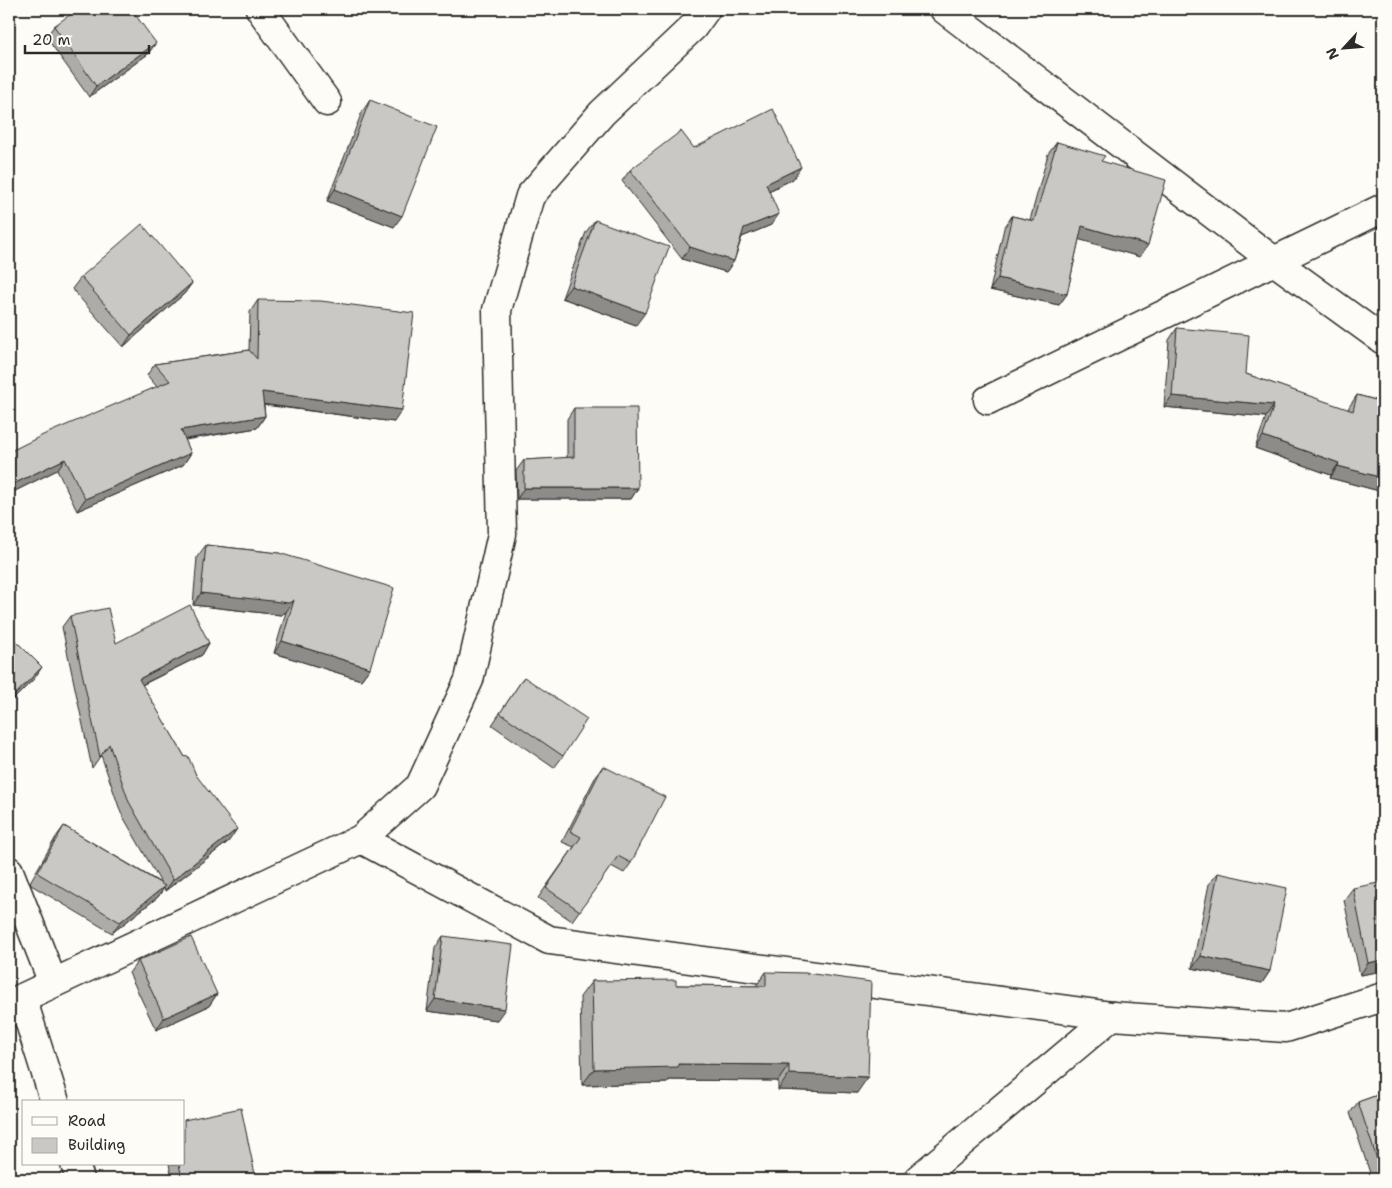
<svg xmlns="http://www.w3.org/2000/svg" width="1392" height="1188" font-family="'Shantell Sans',sans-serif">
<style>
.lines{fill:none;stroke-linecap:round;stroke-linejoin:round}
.minor-casing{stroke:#2b2b2b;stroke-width:31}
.minor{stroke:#fdfcf7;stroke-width:28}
.wall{fill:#adaca9;stroke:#2b2b2b}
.shaded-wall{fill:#8d8c89;stroke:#2b2b2b}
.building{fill:#c9c8c4;stroke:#2b2b2b}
</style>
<rect width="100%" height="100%" fill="#fdfcf7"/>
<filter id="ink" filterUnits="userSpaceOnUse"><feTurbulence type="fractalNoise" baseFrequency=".02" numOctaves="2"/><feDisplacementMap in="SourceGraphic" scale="10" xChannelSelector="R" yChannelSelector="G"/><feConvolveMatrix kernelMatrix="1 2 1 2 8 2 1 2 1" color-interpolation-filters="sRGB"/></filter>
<g filter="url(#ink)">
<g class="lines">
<g class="minor-casing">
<g id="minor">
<polyline points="260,9 327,102"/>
<polyline points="944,9 1274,261 1383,340"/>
<polyline points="988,400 1383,208"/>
<polyline points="361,839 549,940 1112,1016 1286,1028 1383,997"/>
<polyline points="9,871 53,983"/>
<polyline points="22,998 55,1102"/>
<polyline points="9,1012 22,998 361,839 420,786 469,680 502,534 497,310 530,196 602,113 693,27 706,9"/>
<polyline points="75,1164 80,1179"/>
<polyline points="918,1179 1112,1016"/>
</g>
</g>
<use href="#minor" class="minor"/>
</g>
<g class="wall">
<polygon points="54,26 148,54 89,97 46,37"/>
<polygon points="370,100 394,227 327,201 362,112"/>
<polygon points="1057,142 1101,161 1140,257 1079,239 1067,294 1059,305 990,290 1004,228 1012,216 1030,220 1048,154"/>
<polygon points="694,148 793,179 769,191 771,225 742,237 734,261 726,272 682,259 622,181 630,170"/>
<polygon points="595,220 636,325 562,298 586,232"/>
<polygon points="81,277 192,283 184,294 123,347 72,289"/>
<polygon points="258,300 394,422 264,405 265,416 257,428 185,440 191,453 183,465 77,511 57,470 9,494 9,452 157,387 147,375 155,364 249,350 250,312"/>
<polygon points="1177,328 1246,374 1348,410 1349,407 1357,395 1383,402 1383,492 1330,478 1331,475 1255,448 1266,417 1164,407 1169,340"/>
<polygon points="574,408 638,488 631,499 517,499 516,471 524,460 567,458 567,419"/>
<polygon points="206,545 279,553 370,668 361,680 274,653 286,612 281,615 193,605 197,557"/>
<polygon points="70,616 116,643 209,643 202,655 142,685 185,757 196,775 229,841 165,891 164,888 158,897 112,933 31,885 30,882 56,837 64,826 161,883 121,813 101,755 92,768 62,627"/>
<polygon points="524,677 563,756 554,768 492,725"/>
<polygon points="603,766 631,863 624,873 611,866 572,921 538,898 574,847 562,842 596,776"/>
<polygon points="1218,873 1270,971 1262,983 1192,968 1209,884"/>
<polygon points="1353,888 1383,971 1360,975 1344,900"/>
<polygon points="443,936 497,1020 427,1011 435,948"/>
<polygon points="138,961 217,994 209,1006 156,1030 129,973"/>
<polygon points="766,972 857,1093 778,1090 778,1081 669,1080 667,1083 582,1085 580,997 592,981 676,985 756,986"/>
<polygon points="1383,1093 1383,1179 1372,1179 1350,1113 1358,1102"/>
<polygon points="169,1164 184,1164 256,1179 172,1179"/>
</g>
<g class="shaded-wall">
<polygon points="156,43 148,54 89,97 96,86"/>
<polygon points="801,167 793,179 758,196 766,184"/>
<polygon points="335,189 402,216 394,227 327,201"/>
<polygon points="779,214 771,225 737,239 744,228"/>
<polygon points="1082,226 1148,245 1140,257 1074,238"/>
<polygon points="690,247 734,261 726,272 682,259"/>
<polygon points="998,278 1067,294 1059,305 990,290"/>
<polygon points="192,283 184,294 123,347 131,335"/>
<polygon points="571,286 645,313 636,325 562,298"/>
<polygon points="262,392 402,410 394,422 254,403"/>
<polygon points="1172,396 1274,405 1266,417 1164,407"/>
<polygon points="265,416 257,428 173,441 181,430"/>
<polygon points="1263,436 1339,463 1331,475 1255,448"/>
<polygon points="191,453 183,465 77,511 85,499"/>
<polygon points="65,459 57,470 9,494 9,486"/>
<polygon points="1338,466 1383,478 1383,492 1330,478"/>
<polygon points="524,488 638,488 631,499 517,499"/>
<polygon points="201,593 294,600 286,612 281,615 193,605"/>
<polygon points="282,641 370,668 361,680 274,653"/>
<polygon points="209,643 202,655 131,690 139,679"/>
<polygon points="42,667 34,679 9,704 9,701"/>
<polygon points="237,829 229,841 165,891 173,880"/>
<polygon points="165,886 158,897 112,933 120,922"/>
<polygon points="1201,956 1270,971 1262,983 1192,968"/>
<polygon points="1383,960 1383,971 1360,975 1368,963"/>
<polygon points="217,994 209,1006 156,1030 164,1018"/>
<polygon points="435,999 505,1009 497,1020 427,1011"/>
<polygon points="678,1064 789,1065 778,1081 669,1080 667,1083 582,1085 594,1069"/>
<polygon points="789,1074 868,1077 857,1093 778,1090"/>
</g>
<g class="building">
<polygon points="78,9 131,9 156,43 96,86 54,26"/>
<polygon points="370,100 437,127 402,216 335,189"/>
<polygon points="773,109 801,167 766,184 779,214 744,228 734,261 690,247 630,170 681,131 694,148"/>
<polygon points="1057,142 1105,156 1101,161 1166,180 1148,245 1082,226 1067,294 998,278 1012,216 1034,221"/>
<polygon points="595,220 669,247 645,313 571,286"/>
<polygon points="142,224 192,283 131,335 81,277"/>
<polygon points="258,300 321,301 414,313 402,410 262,392 265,416 181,430 191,453 85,499 65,459 9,486 9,452 43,435 170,381 155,364 249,350 257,359"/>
<polygon points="1177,328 1249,335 1246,374 1353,411 1357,395 1383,402 1383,478 1338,466 1339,463 1263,436 1274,405 1172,396"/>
<polygon points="574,408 637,408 638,488 524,488 524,460 574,457"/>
<polygon points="206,545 279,553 394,588 370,668 282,641 294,600 289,603 201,593"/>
<polygon points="190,605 209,643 139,679 185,757 188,756 196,775 237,829 173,880 129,802 109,744 100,757 70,616 108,608 116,643"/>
<polygon points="9,634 42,667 9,701"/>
<polygon points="524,677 587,719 563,756 500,713"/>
<polygon points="603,766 665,797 631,863 618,856 580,911 546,888 581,837 570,831"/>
<polygon points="64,826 165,886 120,922 39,874 38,871"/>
<polygon points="1218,873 1287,888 1270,971 1201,956"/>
<polygon points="1383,882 1383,960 1368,963 1353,888"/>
<polygon points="443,936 513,945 505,1009 435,999"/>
<polygon points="191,937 217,994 164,1018 138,961"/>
<polygon points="766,972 806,973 871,982 868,1077 789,1074 789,1065 678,1064 678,1067 594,1069 592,981 676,980 676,985 766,986"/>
<polygon points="1383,1093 1383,1177 1358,1102"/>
<polygon points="241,1108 256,1179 182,1179 179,1164 184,1164 184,1120"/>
</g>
</g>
<rect width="1392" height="1188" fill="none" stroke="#fdfcf7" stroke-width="30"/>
<rect x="15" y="15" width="1362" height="1158" fill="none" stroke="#2b2b2b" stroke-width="2" filter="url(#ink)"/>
<rect x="22" y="1100" width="162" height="65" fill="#fdfcf7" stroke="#a9a8a5"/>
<rect x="32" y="1117" width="25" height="8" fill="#fdfcf7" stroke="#a9a8a5"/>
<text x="68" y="1126" font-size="15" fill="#2b2b2b">Road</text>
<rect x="32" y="1138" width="25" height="15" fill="#c9c8c4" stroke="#a9a8a5"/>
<text x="68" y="1150" font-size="15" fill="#2b2b2b">Building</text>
<g transform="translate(1344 48) rotate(244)" stroke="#fdfcf7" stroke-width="4" paint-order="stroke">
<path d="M0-4L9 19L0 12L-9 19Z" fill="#2b2b2b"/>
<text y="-8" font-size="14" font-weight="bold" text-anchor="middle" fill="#2b2b2b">N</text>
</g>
<path d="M25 45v8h124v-8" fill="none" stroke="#2b2b2b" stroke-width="2.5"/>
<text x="32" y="45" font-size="15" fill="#2b2b2b" stroke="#fdfcf7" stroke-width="4" paint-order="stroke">20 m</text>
</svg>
